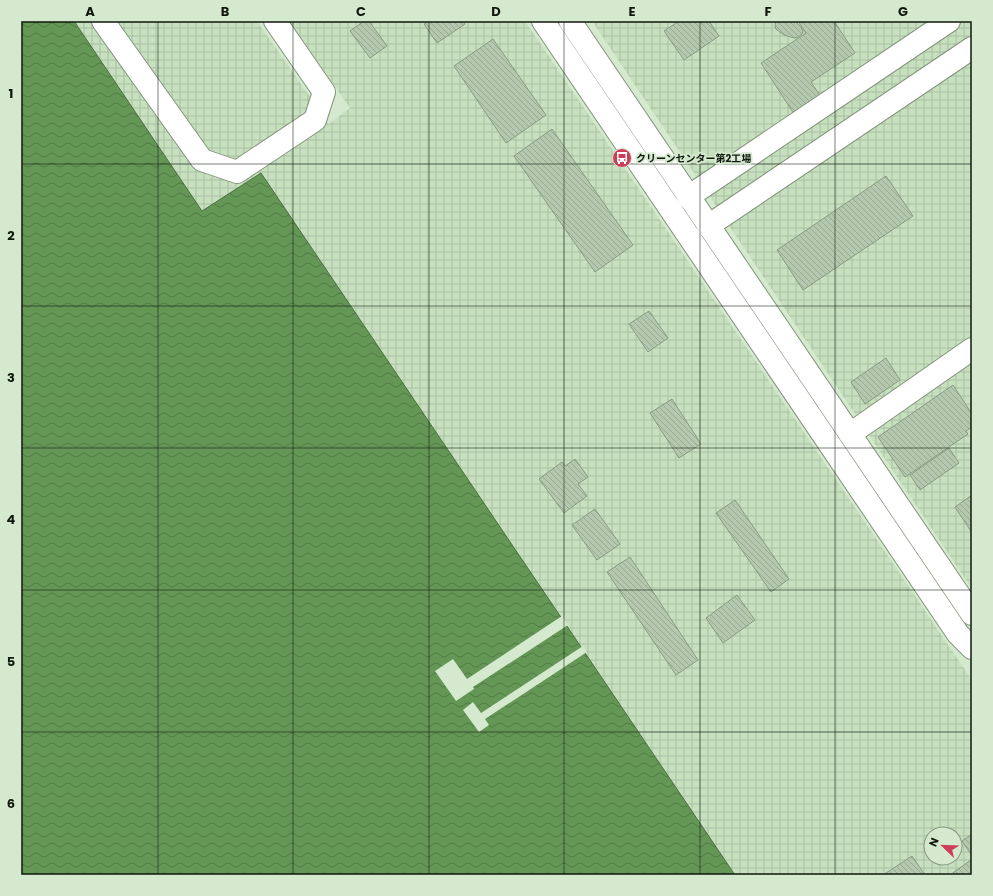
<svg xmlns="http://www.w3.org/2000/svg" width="993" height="896" font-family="Poppins,'Noto Sans JP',sans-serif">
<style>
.industrial{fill:url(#industrial-grid);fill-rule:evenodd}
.water{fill:url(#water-waves);stroke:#4b7140}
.pier{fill:#d4e9ce}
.building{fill:url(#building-back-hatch);stroke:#889c82}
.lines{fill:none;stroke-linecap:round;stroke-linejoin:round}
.minor-casing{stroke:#81957b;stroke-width:24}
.minor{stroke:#fff;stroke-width:22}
.grid{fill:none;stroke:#10180e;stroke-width:1;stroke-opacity:0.55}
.labels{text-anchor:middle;stroke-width:3.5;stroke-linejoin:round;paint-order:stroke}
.poi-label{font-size:10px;font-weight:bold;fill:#10180e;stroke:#d4e9ce;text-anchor:start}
.neatline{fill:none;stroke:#10180e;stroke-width:1.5}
.grid-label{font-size:13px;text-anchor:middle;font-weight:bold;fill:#10180e}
</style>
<defs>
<pattern id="industrial-grid" width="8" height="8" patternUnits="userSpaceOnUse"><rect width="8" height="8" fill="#c7e1bf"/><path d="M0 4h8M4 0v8" fill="none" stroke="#aac0a3"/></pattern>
<pattern id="water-waves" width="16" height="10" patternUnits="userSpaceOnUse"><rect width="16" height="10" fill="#649755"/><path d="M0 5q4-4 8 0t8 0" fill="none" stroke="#517a45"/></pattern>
<pattern id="building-back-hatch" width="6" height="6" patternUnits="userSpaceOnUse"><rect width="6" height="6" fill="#b3c8ad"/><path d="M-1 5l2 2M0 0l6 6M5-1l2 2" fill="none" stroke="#99ab94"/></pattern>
</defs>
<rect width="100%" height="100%" fill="#d4e9ce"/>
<g class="industrial">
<path d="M 74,21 L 257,21 L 329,124 L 350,108 L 289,21 L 525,21 L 972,680 L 972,875 L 735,875 L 261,174 L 202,212 ZM 931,834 L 955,834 L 955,858 L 931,858 Z"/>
<polygon points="592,21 972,21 972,589 718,209"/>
</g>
<polygon class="water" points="21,21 74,21 202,211 261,173 735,875 21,875"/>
<g class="pier">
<polygon points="562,616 568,625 473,687 474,689 456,701 435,671 453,659 467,679"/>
<polygon points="583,646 587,652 485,719 489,725 479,732 463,710 473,702 481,713"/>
</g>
<g class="building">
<polygon points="364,21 369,21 387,46 370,58 350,31"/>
<polygon points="429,21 463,21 465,24 437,43 424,24"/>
<polygon points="679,21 709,21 719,36 684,60 664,31"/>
<polygon points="776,21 795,21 801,27 803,31 802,34 798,37 794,38 784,35 776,29 775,26"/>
<polygon points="798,21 834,21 855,53 811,82 821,97 794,114 761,63 806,33"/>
<polygon points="493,39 546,115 506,143 454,66"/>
<polygon points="552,129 633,245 595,272 514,156"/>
<polygon points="886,176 913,216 803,290 777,250"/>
<polygon points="649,311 668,338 648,352 629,324"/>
<polygon points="886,358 900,380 865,404 851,382"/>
<polygon points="953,385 972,414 972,427 966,431 968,434 905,477 878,437"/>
<polygon points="672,399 701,444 679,458 650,413"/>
<polygon points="949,448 959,463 920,490 910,475"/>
<polygon points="575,459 588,477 578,484 587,496 564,513 539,479 562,462 565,466"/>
<polygon points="972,495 972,533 955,507"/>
<polygon points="735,500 789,579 771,592 716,513"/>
<polygon points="595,509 620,544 597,560 572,525"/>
<polygon points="630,557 698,660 676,675 607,572"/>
<polygon points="737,595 755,620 723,643 706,618"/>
<polygon points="972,834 972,856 962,841"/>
<polygon points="912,856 925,875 883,875"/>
<polygon points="971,860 972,875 950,875"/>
</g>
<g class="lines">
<g class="minor-casing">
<g id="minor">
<polyline points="103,21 202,160 237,172 315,120 324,92 275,21"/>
<polyline points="543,21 958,634 972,648"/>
<polyline points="570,21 972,614"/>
<polyline points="688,197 949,21"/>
<polyline points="708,226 972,48"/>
<polyline points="850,434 972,349"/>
</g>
</g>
<use href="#minor" class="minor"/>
</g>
<path class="grid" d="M 158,21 L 158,875M 293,21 L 293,875M 429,21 L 429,875M 564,21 L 564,875M 700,21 L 700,875M 835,21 L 835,875M 21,164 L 972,164M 21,306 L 972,306M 21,448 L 972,448M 21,590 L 972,590M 21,732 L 972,732"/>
<defs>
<g id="bus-disc" transform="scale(1)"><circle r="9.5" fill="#ce3e5a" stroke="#d4e9ce"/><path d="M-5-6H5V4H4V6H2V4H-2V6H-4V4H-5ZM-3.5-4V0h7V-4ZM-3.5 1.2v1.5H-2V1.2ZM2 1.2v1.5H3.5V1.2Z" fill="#fff"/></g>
</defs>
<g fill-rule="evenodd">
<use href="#bus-disc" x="622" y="158"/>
</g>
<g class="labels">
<g class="poi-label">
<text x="636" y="162">クリーンセンター第2工場</text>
</g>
</g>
<rect width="993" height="896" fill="none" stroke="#d4e9ce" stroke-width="44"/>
<g transform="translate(943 846) rotate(293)"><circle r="19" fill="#d4e9ce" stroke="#869581"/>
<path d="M0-3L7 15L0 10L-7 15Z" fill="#ce3e5a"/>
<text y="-6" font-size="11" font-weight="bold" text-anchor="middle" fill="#10180e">N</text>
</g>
<rect x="22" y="22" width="949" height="852" class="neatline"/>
<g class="grid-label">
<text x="90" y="16">A</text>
<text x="225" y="16">B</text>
<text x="361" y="16">C</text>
<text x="496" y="16">D</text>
<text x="632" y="16">E</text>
<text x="768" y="16">F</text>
<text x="903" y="16">G</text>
<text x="11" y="98">1</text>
<text x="11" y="240">2</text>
<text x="11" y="382">3</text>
<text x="11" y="524">4</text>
<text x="11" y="666">5</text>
<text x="11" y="808">6</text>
</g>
</svg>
